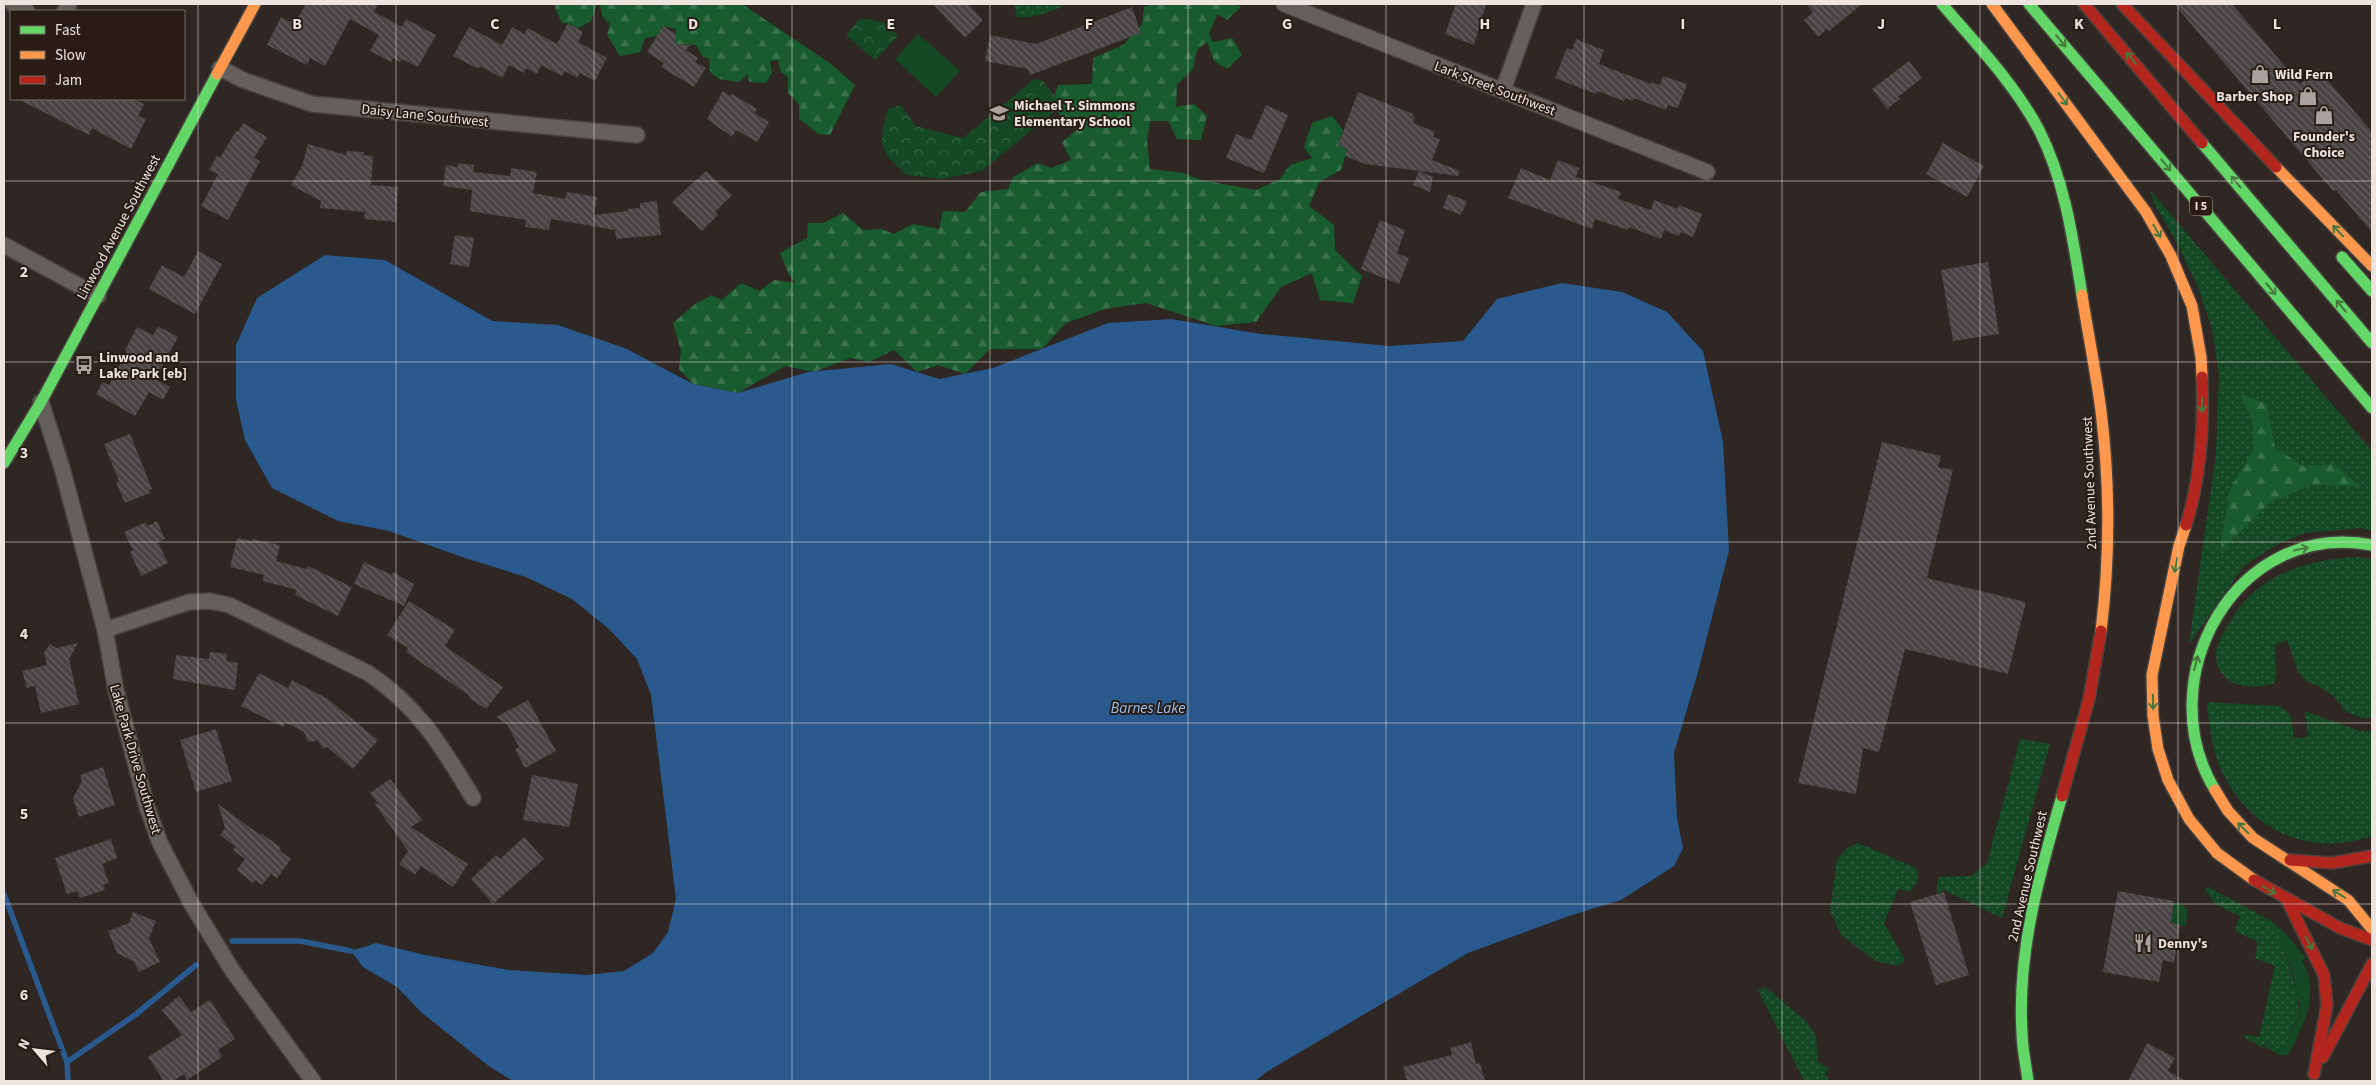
<svg xmlns="http://www.w3.org/2000/svg" width="2376" height="1085" font-family="'Source Sans 3',sans-serif">
<style>
.grass{fill:url(#grass-dots);fill-rule:evenodd}
.forest{fill:url(#forest-firs)}
.park{fill:url(#park-crowns)}
.garden{fill:#154926}
.water{fill:#29598d}
.lines{fill:none;stroke-linecap:round;stroke-linejoin:round}
.stream{stroke:#29598d;stroke-width:5.5}
.building{fill:url(#building-back-hatch)}
.street-casing{stroke:#48423f;stroke-width:18}
.fast-casing{stroke:#48423f;stroke-width:14}
.slow-casing{stroke:#48423f;stroke-width:14}
.jam-casing{stroke:#48423f;stroke-width:14}
.street{stroke:#65605d;stroke-width:15}
.fast{stroke:#63d668;stroke-width:11}
.slow{stroke:#ff974d;stroke-width:11}
.jam{stroke:#b3261e;stroke-width:11}
.oneway{stroke:#46793e}
.grid{fill:none;stroke:#ede4e0;stroke-width:1;stroke-opacity:0.55}
.labels{text-anchor:middle;stroke-width:4;stroke-linejoin:round;paint-order:stroke}
.shield{fill:#281c15;stroke:#b2a8a3;stroke-width:1}
.shield-label{font-size:12px;font-weight:bold;fill:#ede4e0}
.poi-label{font-size:14px;font-weight:bold;fill:#ede4e0;stroke:#281c15;text-anchor:start}
.street-label{font-size:14px;fill:#ede4e0;stroke:#281c15}
.water-label{font-size:15px;font-style:italic;fill:#98c3f4;stroke:#281c15}
.grid-label{font-size:16px;text-anchor:middle;font-weight:bold;fill:#ede4e0;stroke:#281c15;stroke-width:4;stroke-linejoin:round;paint-order:stroke}
</style>
<defs>
<pattern id="grass-dots" width="8" height="8" patternUnits="userSpaceOnUse" patternTransform="scale(1.25)"><rect width="8" height="8" fill="#154926"/><path d="M2 2h.1M6 6h.1" fill="none" stroke="#376345" stroke-width="1.8" stroke-linecap="round"/></pattern>
<pattern id="forest-firs" width="22" height="20" patternUnits="userSpaceOnUse" patternTransform="scale(1.25)"><rect width="22" height="20" fill="#185b2f"/><path d="M5 1l3.5 6h-7zM16 11l3.5 6h-7z" fill="#3a724d"/></pattern>
<pattern id="park-crowns" width="20" height="18" patternUnits="userSpaceOnUse" patternTransform="scale(1.25)"><rect width="20" height="18" fill="#154926"/><path d="M2 6a3 3 0 1 1 6 0M12 15a3 3 0 1 1 6 0" fill="none" stroke="#376345"/></pattern>
<pattern id="building-back-hatch" width="6" height="6" patternUnits="userSpaceOnUse" patternTransform="scale(1.25)"><rect width="6" height="6" fill="#484445"/><path d="M-1 5l2 2M0 0l6 6M5-1l2 2" fill="none" stroke="#635f60"/></pattern>
</defs>
<rect width="100%" height="100%" fill="#2e2723"/>
<g class="grass">
<path d="M 1014,4 L 1068,4 C 1051,11 1036,19 1017,17 Z"/>
<path d="M 2150,190 L 2372,451 L 2372,531 L 2361,528 L 2305,533 L 2276,545 L 2244,566 L 2189,644 L 2216,454 L 2219,374 L 2212,329 L 2198,287 L 2176,241 L 2154,203 ZM 2240,395 L 2267,404 L 2275,448 L 2303,467 L 2334,464 L 2360,487 L 2311,485 L 2267,504 L 2220,551 L 2229,491 L 2253,450 L 2253,423 Z"/>
<path d="M 2358,557 L 2372,559 L 2372,717 L 2361,718 L 2345,711 L 2333,696 L 2320,687 L 2308,682 L 2299,674 L 2287,640 L 2275,645 C 2273,659 2280,671 2274,683 C 2252,692 2216,686 2216,655 C 2216,645 2224,632 2229,623 C 2256,575 2306,559 2358,557 Z"/>
<path d="M 2207,702 L 2278,706 C 2295,713 2291,723 2294,738 L 2308,737 L 2305,711 L 2360,731 L 2372,731 L 2372,836 C 2306,859 2243,827 2218,762 C 2211,743 2209,722 2207,702 Z"/>
<polygon points="2020,739 2050,744 2002,918 1944,890 1937,894 1938,877 1971,876 1987,863"/>
<polygon points="1858,843 1914,867 1918,871 1917,882 1910,892 1898,889 1884,923 1905,960 1897,966 1876,961 1841,935 1830,911 1837,860 1847,848"/>
<path d="M 2208,887 L 2271,921 L 2279,933 L 2297,992 L 2299,1013 L 2284,1050 C 2276,1050 2269,1044 2262,1045 L 2263,1048 L 2244,1037 L 2246,1035 L 2259,1037 L 2275,966 L 2255,958 L 2258,942 L 2235,931 L 2240,916 L 2215,904 L 2205,890 Z"/>
<polygon points="1765,987 1807,1022 1816,1036 1818,1062 1829,1069 1825,1074 1830,1081 1804,1081 1758,990"/>
</g>
<g class="forest">
<polygon points="556,4 597,4 591,21 578,28 568,23 562,23 555,8"/>
<polygon points="600,4 742,4 831,64 855,85 830,135 819,134 799,119 799,104 788,93 788,77 781,72 778,60 770,61 772,72 766,83 749,82 748,74 739,82 719,79 710,72 709,59 703,57 696,45 675,44 676,29 663,26 657,36 645,38 640,52 620,56 607,35 610,24 602,16"/>
<polygon points="1151,4 1236,4 1241,7 1227,20 1217,14 1209,34 1213,42 1232,38 1242,55 1227,69 1214,61 1207,42 1197,50 1193,69 1177,85 1176,107 1194,104 1207,116 1201,140 1177,139 1168,121 1150,121 1147,141 1150,169 1184,173 1201,180 1256,190 1280,179 1290,165 1312,158 1304,147 1312,123 1332,116 1343,130 1338,145 1347,149 1341,170 1319,182 1309,206 1334,225 1335,250 1362,276 1353,303 1320,300 1312,273 1281,287 1256,322 1216,326 1146,303 1105,309 1066,323 1042,349 990,349 965,374 938,365 917,372 894,350 869,362 850,358 814,372 785,366 738,393 693,384 679,369 681,351 673,323 695,304 712,295 722,300 741,283 760,291 774,280 796,283 789,275 780,253 807,238 808,223 823,223 843,213 863,230 881,229 894,234 913,224 939,229 943,211 965,212 981,192 1008,189 1013,177 1038,163 1051,168 1071,160 1062,142 1078,129 1083,116 1062,119 1052,103 1058,85 1092,84 1093,58 1123,45 1142,25 1144,7"/>
<polygon points="2240,394 2267,404 2275,448 2303,466 2334,464 2361,487 2311,485 2268,504 2220,552 2229,491 2253,450 2253,423"/>
</g>
<g class="park">
<polygon points="869,19 885,23 898,36 875,60 846,35 859,20"/>
<polygon points="1039,79 1043,81 1062,105 982,171 942,179 906,175 886,155 882,143 883,127 888,109 901,105 915,126 963,138 1033,80"/>
</g>
<g class="garden">
<polygon points="918,34 960,71 936,97 895,59"/>
<polygon points="2174,902 2183,905 2187,910 2186,926 2171,923"/>
<path d="M 2271,921 L 2287,935 L 2306,958 L 2302,960 C 2321,995 2304,1023 2288,1055 L 2279,1055 L 2262,1045 C 2269,1044 2276,1050 2284,1050 C 2288,1039 2296,1026 2299,1014 C 2303,995 2281,938 2271,921 Z"/>
</g>
<polygon class="water" points="325,255 385,260 492,321 558,325 627,349 693,384 738,393 808,372 891,364 939,379 993,368 1108,323 1171,319 1261,334 1389,346 1463,341 1497,299 1562,283 1622,292 1667,312 1703,351 1723,442 1729,551 1698,672 1674,753 1677,818 1683,848 1674,866 1621,900 1566,917 1468,953 1268,1071 1255,1081 513,1081 490,1067 422,1013 397,987 363,967 351,951 376,943 425,955 509,970 587,975 624,971 653,953 668,932 676,899 651,695 637,659 609,629 572,599 526,577 462,557 389,531 338,521 272,488 245,440 236,400 236,345 257,298"/>
<g class="lines">
<g class="stream">
<polyline points="4,894 67,1062 68,1081"/>
<polyline points="232,941 300,941 351,951"/>
<polyline points="67,1062 135,1015 196,965"/>
</g>
</g>
<g class="building">
<polygon points="306,4 378,4 374,12 402,27 406,19 436,35 418,67 402,59 400,62 393,58 391,62 370,51 379,35 350,19 325,66 310,58 307,65 267,45 281,17 290,22 292,19 296,21"/>
<polygon points="933,4 968,4 983,20 965,38"/>
<polygon points="1456,4 1486,4 1474,45 1445,34"/>
<polygon points="1806,4 1862,4 1829,31 1827,29 1818,37 1804,20 1813,12"/>
<polygon points="2174,4 2232,4 2300,84 2318,69 2372,132 2372,232 2336,190 2333,191"/>
<polygon points="1132,7 1141,33 1030,75 1028,69 985,61 990,35 1036,44"/>
<polygon points="568,23 583,32 578,42 607,58 595,81 580,73 577,78 565,71 562,76 541,65 537,74 526,68 524,73 509,65 502,78 480,66 478,69 453,56 469,27 502,45 512,27 524,34 528,28 557,44"/>
<polygon points="663,26 676,34 675,44 690,45 686,50 698,58 695,62 706,68 694,87 661,67 664,63 647,52"/>
<polygon points="1576,39 1604,50 1599,64 1651,84 1652,82 1660,85 1663,76 1687,84 1678,108 1668,105 1666,110 1634,98 1633,101 1625,98 1624,101 1597,91 1596,94 1555,78 1567,48 1572,50"/>
<polygon points="1909,61 1922,78 1898,97 1900,99 1887,109 1872,89"/>
<polygon points="723,91 730,96 732,94 757,109 754,113 769,122 757,142 736,130 732,137 707,119"/>
<polygon points="1358,92 1413,114 1412,116 1415,117 1413,123 1435,132 1433,137 1440,139 1432,160 1460,171 1458,176 1365,164 1345,156 1347,149 1338,145"/>
<polygon points="18,99 133,99 144,104 138,116 146,119 131,149 92,128 89,135"/>
<polygon points="1266,105 1288,115 1264,173 1226,158 1236,134 1251,140"/>
<polygon points="243,123 267,137 254,158 260,161 228,220 201,206 218,174 209,170 217,156 220,158 236,131 238,132"/>
<polygon points="1943,143 1984,166 1967,197 1926,174"/>
<polygon points="308,144 346,155 347,151 364,152 363,155 373,156 371,185 398,187 396,222 364,219 365,212 320,208 321,201 291,185 302,166"/>
<polygon points="1558,160 1579,168 1576,177 1621,192 1618,199 1651,210 1654,200 1678,209 1679,205 1702,214 1693,237 1681,232 1679,236 1664,230 1661,239 1629,227 1628,230 1595,219 1592,229 1508,198 1521,168 1550,180"/>
<polygon points="458,163 474,165 473,172 510,176 511,168 537,172 533,193 565,199 567,192 597,197 594,215 628,211 627,209 640,208 640,203 657,201 661,235 616,239 615,230 551,219 549,230 525,227 526,220 470,211 472,190 443,186 446,165 458,167"/>
<polygon points="706,171 732,195 715,212 718,215 702,231 672,202"/>
<polygon points="1419,171 1433,177 1430,192 1413,185"/>
<polygon points="1448,194 1467,201 1461,215 1443,208"/>
<polygon points="1380,220 1405,230 1397,253 1409,258 1399,284 1361,269"/>
<polygon points="455,235 474,238 469,267 450,264"/>
<polygon points="198,251 222,264 195,314 149,289 162,265 184,277"/>
<polygon points="1988,262 1999,334 1953,341 1941,270"/>
<polygon points="158,326 178,337 155,379 170,387 163,400 149,392 135,416 96,394 103,382 109,385 127,351 125,350 137,327 153,335"/>
<polygon points="130,434 152,489 149,491 150,493 125,503 116,482 119,481 104,444"/>
<polygon points="1882,442 1941,456 1938,467 1953,470 1927,578 2026,602 2008,674 1905,649 1879,752 1863,748 1856,794 1798,783"/>
<polygon points="157,521 165,539 158,542 168,563 141,576 130,552 133,550 124,532 146,522 148,526"/>
<polygon points="237,538 252,541 253,539 280,545 276,561 307,569 308,566 352,587 338,616 295,595 297,590 263,581 264,575 230,567"/>
<polygon points="364,562 392,575 393,572 414,584 404,606 354,584"/>
<polygon points="409,601 455,630 445,646 503,687 486,709 469,698 470,696 406,652 408,648 387,635"/>
<polygon points="78,643 69,659 79,704 41,713 35,686 27,688 22,671 47,665 44,653 50,644 56,648"/>
<polygon points="210,652 227,654 226,661 238,663 235,690 173,679 176,655 209,659"/>
<polygon points="259,673 288,688 292,680 328,699 378,740 353,769 327,747 323,749 318,741 308,742 304,732 285,722 283,727 241,706"/>
<polygon points="528,700 556,751 525,768 515,749 519,747 507,724 496,717"/>
<polygon points="216,729 232,781 196,792 180,740"/>
<polygon points="103,767 115,805 79,817 73,798 82,781 80,775"/>
<polygon points="532,775 578,784 569,827 523,820"/>
<polygon points="390,779 422,820 411,827 468,864 453,887 421,866 415,875 399,864 408,851 374,803 379,805 370,793"/>
<polygon points="218,804 260,835 261,833 281,848 279,850 291,859 277,878 271,874 262,885 255,880 253,883 237,870 245,859 233,850 236,847 220,835 225,828"/>
<polygon points="524,837 544,859 493,904 471,879 496,855 500,859"/>
<polygon points="111,839 117,858 102,864 109,883 103,885 105,890 80,898 77,891 67,894 55,858"/>
<polygon points="2118,891 2174,901 2171,923 2180,925 2174,963 2163,960 2159,982 2103,972"/>
<polygon points="1944,892 1969,975 1936,985 1910,902"/>
<polygon points="133,912 156,921 149,938 160,962 139,972 134,962 117,953 108,931 129,923"/>
<polygon points="179,996 191,1012 210,1000 235,1039 218,1050 222,1057 187,1080 184,1074 173,1081 164,1081 148,1057 182,1035 162,1010"/>
<polygon points="1471,1042 1476,1064 1480,1063 1485,1081 1407,1081 1403,1067 1452,1055 1450,1048"/>
<polygon points="2147,1043 2175,1058 2168,1071 2186,1081 2128,1081"/>
</g>
<g class="lines">
<g class="street-casing">
<g id="street">
<polyline points="13,4 27,11"/>
<polyline points="1284,4 1707,172"/>
<polyline points="65,11 69,4"/>
<polyline points="220,68 243,80 312,104 637,135"/>
<polyline points="1503,90 1534,4"/>
<polyline points="4,245 98,296"/>
<polyline points="41,402 62,468 105,630 116,690 147,807 160,843 190,901 232,970 313,1081"/>
<path d="M 105,630 L 189,602 L 210,601 L 229,605 L 368,673 C 418,706 443,748 473,798"/>
</g>
</g>
<g class="fast-casing">
<g id="fast">
<path d="M 1942,4 C 1976,44 2014,83 2039,130 C 2065,181 2073,239 2082,295"/>
<polyline points="2029,4 2372,408"/>
<polyline points="2202,143 2372,343"/>
<polyline points="2342,257 2372,291"/>
<polyline points="4,463 41,402 217,74"/>
<path d="M 2215,790 C 2148,679 2236,519 2372,545"/>
<path d="M 2028,1081 C 2026,1065 2022,1048 2022,1032 C 2017,951 2040,872 2062,796"/>
</g>
</g>
<g class="slow-casing">
<g id="slow">
<polyline points="1992,4 2146,212 2171,256 2192,306 2201,357 2202,377"/>
<polyline points="217,74 255,4"/>
<polyline points="2276,167 2372,266"/>
<path d="M 2082,295 C 2088,334 2096,372 2101,411 C 2110,484 2110,558 2101,631"/>
<polyline points="2186,525 2179,546 2152,675 2153,716 2158,749 2168,780 2189,819 2217,853 2254,880"/>
<polyline points="2215,790 2228,811 2253,838 2348,900 2372,929"/>
</g>
</g>
<g class="jam-casing">
<g id="jam">
<polyline points="2084,4 2202,143"/>
<polyline points="2122,4 2276,167"/>
<path d="M 2186,525 C 2201,477 2204,427 2202,377"/>
<polyline points="2062,796 2089,699 2101,631"/>
<polyline points="2290,860 2332,863 2372,856"/>
<polyline points="2254,880 2340,928 2372,940"/>
<polyline points="2287,900 2324,975 2327,1005 2314,1074"/>
<polyline points="2323,1057 2372,964"/>
</g>
</g>
<use href="#street" class="street"/>
<use href="#fast" class="fast"/>
<use href="#slow" class="slow"/>
<use href="#jam" class="jam"/>
</g>
<defs><path id="oneway-shaft" d="M-6 0H5M1.5-3L5.5 0L1.5 3" fill="none" stroke-width="1.6" stroke-linecap="round" stroke-linejoin="round" transform="scale(1.25)"/></defs>
<g class="oneway">
<use href="#oneway-shaft" transform="translate(2061 41) rotate(50)"/>
<use href="#oneway-shaft" transform="translate(2131 58) rotate(-130)"/>
<use href="#oneway-shaft" transform="translate(2063 99) rotate(53)"/>
<use href="#oneway-shaft" transform="translate(2166 165) rotate(50)"/>
<use href="#oneway-shaft" transform="translate(2236 182) rotate(-130)"/>
<use href="#oneway-shaft" transform="translate(2157 231) rotate(60)"/>
<use href="#oneway-shaft" transform="translate(2338 231) rotate(-134)"/>
<use href="#oneway-shaft" transform="translate(2271 289) rotate(50)"/>
<use href="#oneway-shaft" transform="translate(2341 306) rotate(-130)"/>
<use href="#oneway-shaft" transform="translate(2202 405) rotate(90)"/>
<use href="#oneway-shaft" transform="translate(2301 549) rotate(-12)"/>
<use href="#oneway-shaft" transform="translate(2176 565) rotate(101)"/>
<use href="#oneway-shaft" transform="translate(2196 663) rotate(-75)"/>
<use href="#oneway-shaft" transform="translate(2153 702) rotate(89)"/>
<use href="#oneway-shaft" transform="translate(2243 828) rotate(-135)"/>
<use href="#oneway-shaft" transform="translate(2269 890) rotate(30)"/>
<use href="#oneway-shaft" transform="translate(2339 894) rotate(-148)"/>
<use href="#oneway-shaft" transform="translate(2309 943) rotate(62)"/>
</g>
<path class="grid" d="M 198,4 L 198,1081M 396,4 L 396,1081M 594,4 L 594,1081M 792,4 L 792,1081M 990,4 L 990,1081M 1188,4 L 1188,1081M 1386,4 L 1386,1081M 1584,4 L 1584,1081M 1782,4 L 1782,1081M 1980,4 L 1980,1081M 2178,4 L 2178,1081M 4,181 L 2372,181M 4,362 L 2372,362M 4,542 L 2372,542M 4,723 L 2372,723M 4,904 L 2372,904"/>
<defs>
<g id="shop-bare" transform="scale(1.5)"><path d="M-5-2.5h2.3a2.7 3.5 0 0 1 5.4 0H5L5.5 6h-11ZM-1.5-2.5h3a1.5 2.3 0 0 0-3 0Z" fill="#aaa29e" stroke="#281c15" stroke-width="2.5" paint-order="stroke"/></g>
<g id="school-bare" transform="scale(1.5)"><path d="M0-5L7-2L0 1L-7-2ZM-4 1L0 2.5L4 1V4Q0 6-4 4Z" fill="#aaa29e" stroke="#281c15" stroke-width="2.5" paint-order="stroke"/></g>
<g id="bus-bare" transform="scale(1.5)"><path d="M-5-6H5V4H4V6H2V4H-2V6H-4V4H-5ZM-3.5-4V0h7V-4ZM-3.5 1.2v1.5H-2V1.2ZM2 1.2v1.5H3.5V1.2Z" fill="#aaa29e" stroke="#281c15" stroke-width="2.5" paint-order="stroke"/></g>
<g id="restaurant-bare" transform="scale(1.5)"><path d="M-5-6h1v4h1v-4h1v4h1v-4h1v5L-1.5 .5V6h-2V.5L-5-1ZM5-6V6H3V1.5H1.5Q1.5-4 5-6Z" fill="#aaa29e" stroke="#281c15" stroke-width="2.5" paint-order="stroke"/></g>
</defs>
<g fill-rule="evenodd">
<use href="#shop-bare" x="2260" y="74"/>
<use href="#shop-bare" x="2308" y="96"/>
<use href="#school-bare" x="999" y="113"/>
<use href="#shop-bare" x="2324" y="115"/>
<use href="#bus-bare" x="84" y="365"/>
<use href="#restaurant-bare" x="2143" y="943"/>
</g>
<g class="labels">
<rect class="shield" x="2190" y="196.5" width="22" height="19" rx="4"/>
<g class="shield-label">
<text x="2201" y="210">I 5</text>
</g>
<g class="poi-label">
<text x="2275" y="79">Wild Fern</text>
<text x="2293" y="101" text-anchor="end">Barber Shop</text>
<text x="1014" y="110">Michael T. Simmons<tspan x="1014" dy="16">Elementary School</tspan></text>
<text x="2324" y="141" text-anchor="middle">Founder's<tspan x="2324" dy="16">Choice</tspan></text>
<text x="99" y="362">Linwood and<tspan x="99" dy="16">Lake Park [eb]</tspan></text>
<text x="2158" y="948">Denny's</text>
</g>
<g class="street-label">
<text transform="translate(1495 88) rotate(21)" y="5">Lark Street Southwest</text>
<text transform="translate(425 115) rotate(6)" y="5">Daisy Lane Southwest</text>
<text transform="translate(118 227) rotate(-62)" y="5">Linwood Avenue Southwest</text>
<text transform="translate(2089 483) rotate(-92)" y="5">2nd Avenue Southwest</text>
<text transform="translate(136 759) rotate(74)" y="5">Lake Park Drive Southwest</text>
<text transform="translate(2027 876) rotate(-77)" y="5">2nd Avenue Southwest</text>
</g>
<g class="water-label">
<text x="1148" y="713">Barnes Lake</text>
</g>
</g>
<g class="grid-label">
<text x="297" y="29">B</text>
<text x="495" y="29">C</text>
<text x="693" y="29">D</text>
<text x="891" y="29">E</text>
<text x="1089" y="29">F</text>
<text x="1287" y="29">G</text>
<text x="1485" y="29">H</text>
<text x="1683" y="29">I</text>
<text x="1881" y="29">J</text>
<text x="2079" y="29">K</text>
<text x="2277" y="29">L</text>
<text x="24" y="277">2</text>
<text x="24" y="458">3</text>
<text x="24" y="639">4</text>
<text x="24" y="819">5</text>
<text x="24" y="1000">6</text>
</g>
<rect width="2376" height="1085" fill="none" stroke="#ede4e0" stroke-width="10"/>
<rect x="10" y="10" width="175" height="90" fill="#281c15" stroke="#776c66"/>
<rect x="20" y="26" width="25" height="8" fill="#63d668" stroke="#776c66"/>
<text x="55" y="35" font-size="15" fill="#ede4e0">Fast</text>
<rect x="20" y="51" width="25" height="8" fill="#ff974d" stroke="#776c66"/>
<text x="55" y="60" font-size="15" fill="#ede4e0">Slow</text>
<rect x="20" y="76" width="25" height="8" fill="#b3261e" stroke="#776c66"/>
<text x="55" y="85" font-size="15" fill="#ede4e0">Jam</text>
<g transform="translate(35 1050) rotate(298)" stroke="#281c15" stroke-width="4" paint-order="stroke">
<path d="M0-4L9 19L0 12L-9 19Z" fill="#ede4e0"/>
<text y="-8" font-size="14" font-weight="bold" text-anchor="middle" fill="#ede4e0">N</text>
</g>
</svg>
